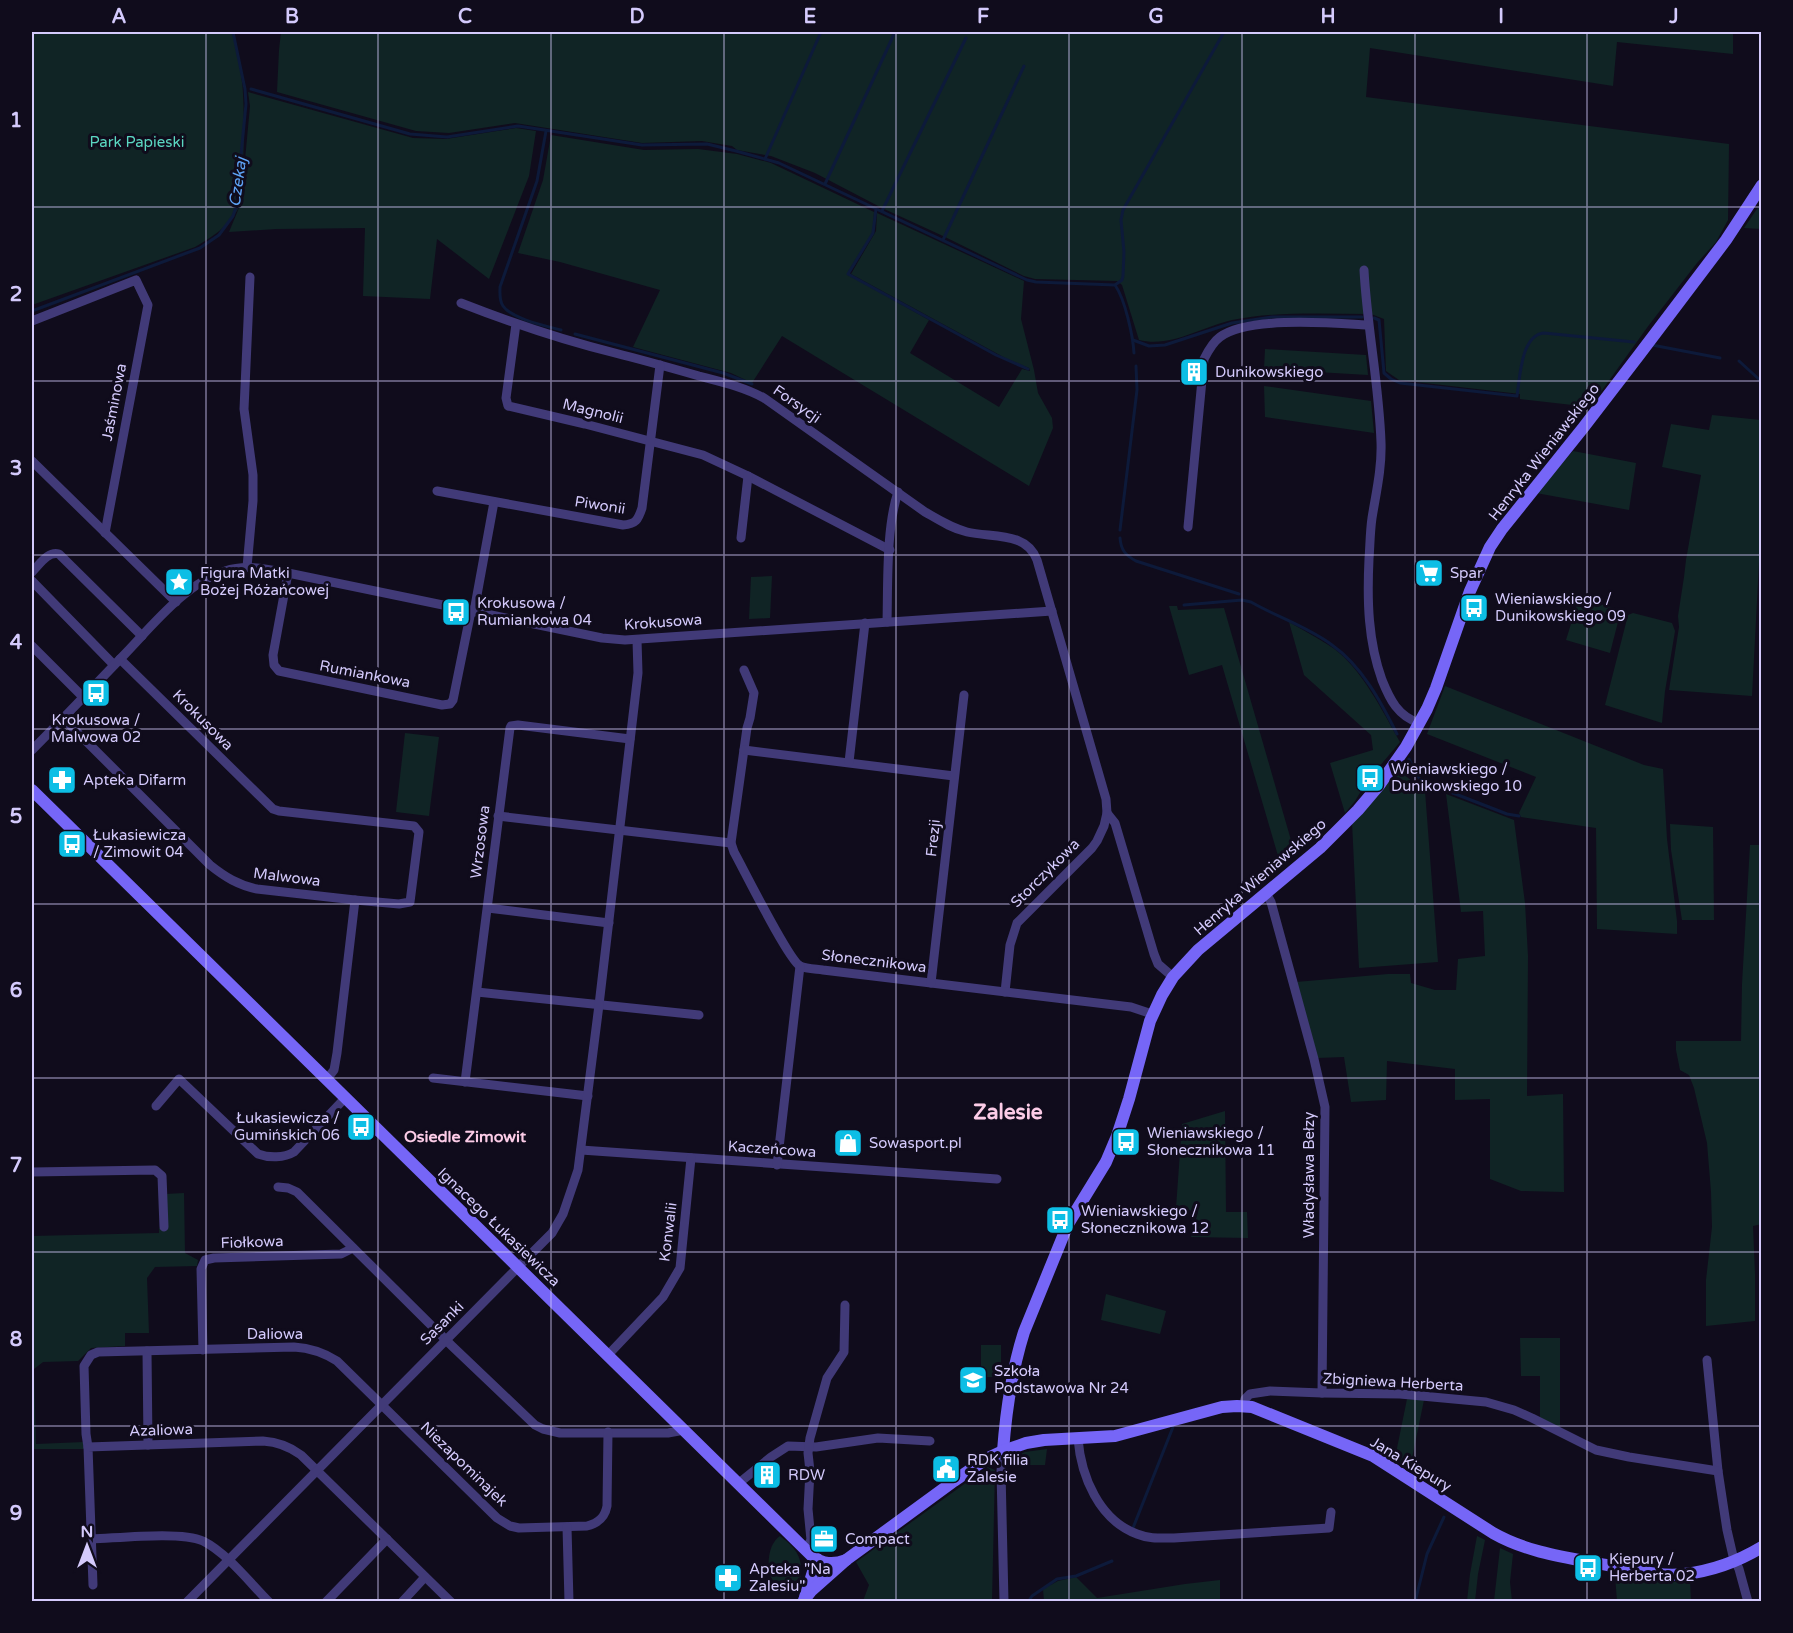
<svg xmlns="http://www.w3.org/2000/svg" width="1793" height="1633" font-family="'Varela Round',sans-serif">
<style>
.green{fill:#102425}
.lines{fill:none;stroke-linecap:round;stroke-linejoin:round}
.stream{stroke:#0d1a3a;stroke-width:3}
.street{stroke:#413a78;stroke-width:9}
.secondary{stroke:#7666f7;stroke-width:12}
.grid{fill:none;stroke:#d4cafc;stroke-width:1.5;stroke-opacity:0.55}
.labels{text-anchor:middle;stroke-width:6;stroke-linejoin:round;paint-order:stroke}
.park-label{font-size:15px;fill:#5bd7c2;stroke:#100c1c}
.poi-label{font-size:15px;fill:#d4cafc;stroke:#100c1c;text-anchor:start}
.street-label{font-size:15px;fill:#d4cafc;stroke:#100c1c}
.water-label{font-size:16px;font-style:italic;fill:#5ea3f6;stroke:#100c1c}
.neighbourhood-label{font-size:16px;font-weight:bold;fill:#fccce7;stroke:#100c1c}
.district-label{font-size:21px;font-weight:bold;fill:#fccce7;stroke:#100c1c}
.neatline{fill:none;stroke:#d4cafc;stroke-width:2}
.grid-label{font-size:20px;text-anchor:middle;font-weight:bold;fill:#d4cafc}
</style>
<rect width="100%" height="100%" fill="#100c1c"/>
<g class="green">
<path d="M 32,32 L 232,32 C 236,48 240,65 242,82 C 245,102 245,196 237,211 C 226,228 212,237 195,247 L 32,305 Z"/>
<path d="M 281,32 L 1733,32 L 1733,54 L 1617,42 L 1613,86 L 1370,48 L 1366,97 L 1729,144 L 1728,220 L 1716,242 L 1697,263 L 1649,325 L 1590,407 L 1520,399 L 1520,394 L 1399,380 L 1386,371 L 1384,319 L 1371,314 C 1325,314 1278,311 1232,320 C 1201,327 1171,348 1139,340 L 1122,285 L 1117,281 L 1035,279 L 1024,276 L 943,236 L 882,208 L 815,173 L 771,156 L 737,150 L 732,146 L 702,141 L 642,143 L 515,123 L 449,133 L 416,131 L 277,92 L 279,50 Z"/>
<polygon points="248,92 413,138 446,139 516,128 536,131 529,176 489,279 437,239 430,299 363,296 365,228 276,229 229,232 241,203 250,106"/>
<polygon points="551,135 644,150 698,149 737,154 771,163 874,212 873,232 848,272 849,275 929,320 910,353 999,407 1022,369 1030,371 1029,368 1007,359 851,274 876,231 877,213 1024,281 1021,319 1034,370 1038,393 1052,418 1053,428 1029,486 782,336 752,383 731,373 633,347 660,290 560,262 518,253 543,180"/>
<polygon points="1761,203 1761,229 1744,228"/>
<polygon points="1265,349 1366,355 1368,375 1264,369"/>
<polygon points="1264,386 1371,401 1374,433 1265,417"/>
<polygon points="1712,415 1761,420 1761,524 1752,696 1669,690 1679,627 1678,616 1684,577 1686,560 1701,475 1662,467 1671,424 1709,430"/>
<polygon points="1573,451 1636,463 1629,510 1536,493"/>
<polygon points="772,576 770,618 749,619 751,577"/>
<polygon points="1579,598 1618,609 1620,614 1610,653 1566,640"/>
<polygon points="1169,606 1177,606 1178,610 1224,608 1295,854 1281,866 1222,665 1189,675"/>
<polygon points="1633,613 1672,623 1675,631 1665,691 1662,723 1605,705 1628,615"/>
<path d="M 1289,622 C 1304,631 1320,639 1333,648 C 1362,669 1383,712 1400,742 L 1367,781 L 1355,801 L 1345,813 L 1330,763 L 1373,750 L 1371,735 L 1304,675 Z"/>
<polygon points="1445,686 1644,765 1663,769 1667,839 1677,921 1677,934 1597,929 1596,828 1521,817 1519,813 1536,777 1427,734"/>
<polygon points="405,733 439,737 429,816 396,812"/>
<polygon points="1401,769 1408,778 1425,791 1438,962 1359,968 1352,822"/>
<polygon points="1446,794 1514,820 1525,903 1528,956 1527,1096 1563,1094 1564,1192 1521,1191 1490,1179 1490,1099 1455,1100 1455,1069 1387,1061 1386,1100 1351,1102 1344,1057 1317,1058 1296,982 1388,974 1410,974 1411,983 1435,990 1456,990 1458,959 1485,956 1483,911 1461,912"/>
<polygon points="1670,824 1713,827 1714,920 1682,920 1671,850"/>
<polygon points="1750,845 1762,845 1762,1224 1753,1226 1755,1274 1755,1321 1706,1326 1706,1280 1712,1227 1711,1192 1707,1143 1694,1088 1689,1075 1680,1070 1676,1050 1676,1041 1741,1041 1742,984"/>
<polygon points="1225,1111 1226,1212 1247,1212 1248,1238 1191,1237 1198,1212 1176,1208 1182,1124"/>
<polygon points="184,1193 185,1253 198,1260 197,1266 155,1267 147,1278 149,1333 125,1333 125,1346 91,1348 78,1361 43,1362 34,1369 36,1444 84,1442 84,1449 32,1449 32,1236 159,1233 159,1228 166,1228 166,1194"/>
<polygon points="1106,1294 1166,1311 1160,1334 1101,1320"/>
<polygon points="1520,1338 1560,1338 1560,1429 1540,1419 1540,1376 1521,1376"/>
<rect x="981" y="1345" width="20" height="32"/>
<polygon points="1407,1399 1424,1400 1410,1468 1395,1458"/>
<polygon points="1047,1449 1045,1465 1009,1465 1011,1458 1025,1452"/>
<polygon points="988,1467 995,1470 992,1601 863,1601 869,1585 856,1562"/>
<path d="M 780,1536 C 803,1553 804,1565 798,1591 C 765,1602 761,1548 780,1536 Z"/>
<polygon points="1477,1536 1485,1540 1478,1574 1475,1601 1467,1601 1470,1574"/>
<polygon points="1500,1548 1513,1554 1510,1582 1512,1601 1494,1601"/>
<polygon points="1615,1575 1672,1582 1690,1581 1691,1601 1617,1601"/>
<polygon points="1076,1577 1097,1598 1185,1584 1220,1580 1220,1601 1044,1601 1043,1589 1058,1581"/>
</g>
<g class="lines">
<g class="stream">
<path d="M 251,89 L 410,134 L 447,137 L 518,126 L 642,145 L 707,144 L 736,151 L 779,163 L 1027,280 L 1036,282 L 1115,285 C 1125,299 1133,336 1134,353"/>
<path d="M 546,131 L 537,181 L 500,287 C 500,294 499,300 503,306 C 512,319 546,326 561,330"/>
<polyline points="765,159 821,32"/>
<polyline points="825,184 895,32"/>
<polyline points="876,209 873,233 848,274 996,355 1028,369"/>
<polyline points="882,211 966,38"/>
<polyline points="943,240 1024,66"/>
<polyline points="1115,285 1122,280 1123,276 1124,252 1121,220 1123,210 1224,32"/>
<polyline points="32,311 200,248 219,235 233,216 236,207 246,104 245,89 233,32"/>
<path d="M 1374,318 L 1379,320 L 1384,373 L 1391,379 L 1400,383 L 1517,396 C 1520,377 1521,335 1544,333 L 1634,342"/>
<polyline points="575,334 723,373 752,384"/>
<polyline points="1133,340 1149,346 1165,345 1232,323 1272,317 1362,317"/>
<polyline points="1652,345 1720,358"/>
<polyline points="1739,361 1762,382"/>
<polyline points="1120,530 1137,390 1136,366"/>
<path d="M 1120,538 C 1121,550 1125,555 1136,561 L 1239,594"/>
<path d="M 1184,605 L 1242,600 L 1251,602 C 1277,617 1308,627 1332,645 C 1362,666 1381,702 1397,734"/>
<polyline points="1409,759 1417,775 1422,781 1507,814 1519,816"/>
<polyline points="1133,1528 1173,1427"/>
<polyline points="1028,1602 1032,1596 1057,1579 1076,1576 1112,1561"/>
<polyline points="1415,1602 1427,1554 1444,1517"/>
</g>
<g class="street">
<path d="M 1364,270 C 1367,327 1379,384 1381,442 C 1382,468 1376,493 1372,518 C 1370,532 1370,546 1369,559 C 1367,601 1368,641 1382,680 C 1390,700 1398,716 1419,723"/>
<path d="M 461,303 C 512,323 562,340 615,353 C 643,360 671,368 699,376 C 722,382 744,387 764,398 L 925,512 C 939,520 951,528 967,532 C 992,538 1026,531 1037,560 L 1106,799 L 1107,813 L 1104,826 L 1097,841 L 1092,848 L 1017,923 L 1010,945 L 1005,992"/>
<polyline points="32,321 136,280 148,305 105,533"/>
<polyline points="516,324 506,398 508,406 585,424 703,455 748,476 890,550"/>
<polyline points="32,461 176,602"/>
<path d="M 437,491 L 623,525 C 636,524 638,520 642,508 L 660,365"/>
<path d="M 1188,527 L 1204,359 C 1208,351 1213,342 1220,337 C 1249,316 1332,323 1368,325"/>
<polyline points="741,538 748,476"/>
<polyline points="247,567 253,501 253,475 244,409 250,277"/>
<path d="M 32,572 C 40,564 48,551 59,554 L 142,636"/>
<polyline points="288,573 273,655 274,665 279,671 442,705 450,704 453,700 470,616 475,606 494,502"/>
<polyline points="32,581 114,665"/>
<path d="M 887,622 C 888,584 886,528 898,492"/>
<polyline points="32,646 83,697"/>
<polyline points="120,659 273,809 279,811 414,826 419,832 410,902 399,904 355,900"/>
<path d="M 744,670 L 754,693 L 750,718 L 747,728 L 731,843 L 734,852 C 744,870 788,959 800,966 C 806,969 816,969 823,970 L 1131,1007 L 1152,1014"/>
<path d="M 63,718 L 210,865 C 225,877 238,885 257,889 L 355,900 L 337,1053 L 334,1070 L 327,1079"/>
<path d="M 32,750 C 63,719 93,687 124,655 C 152,626 186,583 225,571 C 246,564 267,569 288,573 L 602,638 L 625,640 L 1052,611"/>
<polyline points="744,750 954,776"/>
<polyline points="849,762 865,623"/>
<polyline points="1107,813 1115,823 1154,954 1158,964 1173,977"/>
<polyline points="498,816 731,843"/>
<polyline points="1266,893 1271,902 1314,1059 1325,1107 1322,1393"/>
<polyline points="488,908 609,923"/>
<polyline points="931,983 964,695"/>
<polyline points="477,992 699,1015"/>
<polyline points="433,1078 588,1096"/>
<polyline points="465,1082 510,728 511,726 518,725 630,739"/>
<path d="M 156,1106 L 179,1079 L 258,1154 C 269,1158 284,1158 294,1152 L 346,1097"/>
<polyline points="581,1150 997,1179"/>
<polyline points="777,1165 800,966"/>
<polyline points="32,1172 155,1170 162,1176 164,1227"/>
<polyline points="278,1187 288,1188 297,1192 452,1346 535,1425 543,1429 560,1433 668,1433 679,1431 683,1429"/>
<polyline points="203,1350 201,1269 205,1260 214,1258 341,1254 353,1248"/>
<polyline points="147,1351 148,1445"/>
<polyline points="608,1355 663,1297 680,1268 691,1158"/>
<polyline points="1707,1360 1718,1471 1727,1530 1733,1556 1739,1569 1748,1602"/>
<polyline points="1243,1406 1245,1399 1250,1394 1270,1391 1322,1393 1400,1394 1486,1402 1514,1410 1532,1418 1596,1450 1629,1457 1718,1471"/>
<path d="M 1078,1439 C 1081,1476 1099,1520 1137,1534 C 1149,1539 1161,1538 1174,1538 L 1329,1528 L 1331,1512"/>
<path d="M 88,1447 L 86,1434 L 84,1366 L 91,1355 L 98,1352 L 294,1347 C 310,1348 323,1352 337,1361 L 497,1518 L 510,1526 L 519,1528 L 587,1526 C 599,1523 605,1517 607,1506 L 608,1432"/>
<polyline points="1003,1451 1001,1471 1004,1602"/>
<polyline points="739,1483 771,1457 788,1446 816,1447 878,1438 930,1441"/>
<polyline points="567,1527 569,1602"/>
<path d="M 92,1539 C 119,1538 181,1531 203,1541 C 227,1553 250,1583 269,1602"/>
<polyline points="806,1549 811,1540 808,1509 810,1471 808,1453 810,1438 827,1378 844,1352 845,1305"/>
<path d="M 93,1585 L 88,1447 L 263,1441 C 278,1442 289,1446 301,1455 L 451,1602"/>
<polyline points="187,1602 534,1251 552,1233 563,1214 578,1170 599,1005 638,673 637,640"/>
<polyline points="326,1602 387,1539"/>
<polyline points="402,1602 425,1577"/>
</g>
<g class="secondary">
<path d="M 32,790 L 812,1556 C 823,1564 833,1565 846,1560"/>
<path d="M 1003,1451 C 1006,1411 1012,1370 1024,1332 L 1068,1224 L 1106,1162 L 1117,1136 L 1129,1099 L 1150,1021 L 1162,995 L 1173,977 L 1198,950 L 1320,848 L 1358,810 L 1380,784 L 1406,747 L 1427,709 L 1436,688 L 1470,591 L 1490,547 L 1502,529 L 1583,428 L 1639,355 L 1726,240 L 1762,185"/>
<polyline points="805,1597 817,1559"/>
<path d="M 804,1600 L 811,1591 L 846,1560 L 954,1481 L 986,1459 L 1003,1451 L 1026,1443 L 1044,1440 L 1115,1436 L 1222,1407 L 1237,1406 L 1252,1407 L 1373,1456 L 1493,1533 C 1530,1554 1571,1558 1612,1566 C 1635,1570 1661,1577 1684,1574 C 1713,1571 1737,1562 1762,1547"/>
</g>
</g>
<path class="grid" d="M 206,32 L 206,1602M 378,32 L 378,1602M 551,32 L 551,1602M 724,32 L 724,1602M 896,32 L 896,1602M 1069,32 L 1069,1602M 1242,32 L 1242,1602M 1415,32 L 1415,1602M 1587,32 L 1587,1602M 32,207 L 1762,207M 32,381 L 1762,381M 32,555 L 1762,555M 32,729 L 1762,729M 32,904 L 1762,904M 32,1078 L 1762,1078M 32,1252 L 1762,1252M 32,1426 L 1762,1426"/>
<defs>
<g id="building-square" transform="scale(1.5)"><rect x="-9" y="-9" width="18" height="18" rx="4" fill="#0dbee5" stroke="#100c1c"/><path d="M-4-6H4V6H1V3H-1V6H-4ZM-2.5-4.3h1.7v1.8h-1.7ZM.8-4.3h1.7v1.8H.8ZM-2.5-1h1.7V.8h-1.7ZM.8-1h1.7V.8H.8Z" fill="#fff"/></g>
<g id="supermarket-square" transform="scale(1.5)"><rect x="-9" y="-9" width="18" height="18" rx="4" fill="#0dbee5" stroke="#100c1c"/><path d="M-6-5.5h2.5l.6 2H6L4.5 2H-2.5L-4.4-4H-6ZM-1.5 3.2a1.3 1.3 0 1 0 .1 0ZM3 3.2a1.3 1.3 0 1 0 .1 0Z" fill="#fff"/></g>
<g id="sight-square" transform="scale(1.5)"><rect x="-9" y="-9" width="18" height="18" rx="4" fill="#0dbee5" stroke="#100c1c"/><path d="M0-6L1.8-2.2L6-1.7L2.9 1.2L3.7 5.4L0 3.3L-3.7 5.4L-2.9 1.2L-6-1.7L-1.8-2.2Z" fill="#fff"/></g>
<g id="bus-square" transform="scale(1.5)"><rect x="-9" y="-9" width="18" height="18" rx="4" fill="#0dbee5" stroke="#100c1c"/><path d="M-5-6H5V4H4V6H2V4H-2V6H-4V4H-5ZM-3.5-4V0h7V-4ZM-3.5 1.2v1.5H-2V1.2ZM2 1.2v1.5H3.5V1.2Z" fill="#fff"/></g>
<g id="pharmacy-square" transform="scale(1.5)"><rect x="-9" y="-9" width="18" height="18" rx="4" fill="#0dbee5" stroke="#100c1c"/><path d="M-2-6h4v4h4v4h-4v4h-4v-4h-4v-4h4Z" fill="#fff"/></g>
<g id="shop-square" transform="scale(1.5)"><rect x="-9" y="-9" width="18" height="18" rx="4" fill="#0dbee5" stroke="#100c1c"/><path d="M-5-2.5h2.3a2.7 3.5 0 0 1 5.4 0H5L5.5 6h-11ZM-1.5-2.5h3a1.5 2.3 0 0 0-3 0Z" fill="#fff"/></g>
<g id="school-square" transform="scale(1.5)"><rect x="-9" y="-9" width="18" height="18" rx="4" fill="#0dbee5" stroke="#100c1c"/><path d="M0-5L7-2L0 1L-7-2ZM-4 1L0 2.5L4 1V4Q0 6-4 4Z" fill="#fff"/></g>
<g id="civic-square" transform="scale(1.5)"><rect x="-9" y="-9" width="18" height="18" rx="4" fill="#0dbee5" stroke="#100c1c"/><path d="M-.6-6.5H3V-4.5H.6V-3L4-1V1h2V6H-6V1h2V-1L-.6-3ZM-1.2 2.5V6h2.4V2.5Z" fill="#fff"/></g>
<g id="office-square" transform="scale(1.5)"><rect x="-9" y="-9" width="18" height="18" rx="4" fill="#0dbee5" stroke="#100c1c"/><path d="M-6-3h4V-5.5h4V-3h4V5H-6ZM-1-4.5V-3h2v-1.5ZM-6 0V1H6V0Z" fill="#fff"/></g>
</defs>
<g fill-rule="evenodd">
<use href="#building-square" x="1194" y="372"/>
<use href="#supermarket-square" x="1429" y="573"/>
<use href="#sight-square" x="179" y="582"/>
<use href="#bus-square" x="1474" y="608"/>
<use href="#bus-square" x="456" y="612"/>
<use href="#bus-square" x="96" y="693"/>
<use href="#bus-square" x="1370" y="778"/>
<use href="#pharmacy-square" x="62" y="780"/>
<use href="#bus-square" x="72" y="844"/>
<use href="#bus-square" x="361" y="1127"/>
<use href="#bus-square" x="1126" y="1142"/>
<use href="#shop-square" x="848" y="1143"/>
<use href="#bus-square" x="1060" y="1220"/>
<use href="#school-square" x="973" y="1380"/>
<use href="#civic-square" x="946" y="1469"/>
<use href="#building-square" x="767" y="1475"/>
<use href="#office-square" x="824" y="1539"/>
<use href="#bus-square" x="1588" y="1568"/>
<use href="#pharmacy-square" x="728" y="1578"/>
</g>
<g class="labels">
<g class="park-label">
<text x="137" y="147">Park Papieski</text>
</g>
<g class="poi-label">
<text x="1215" y="377">Dunikowskiego</text>
<text x="200" y="578">Figura Matki<tspan x="200" dy="17">Bożej Różańcowej</tspan></text>
<text x="1450" y="578">Spar</text>
<text x="1495" y="604">Wieniawskiego /<tspan x="1495" dy="17">Dunikowskiego 09</tspan></text>
<text x="477" y="608">Krokusowa /<tspan x="477" dy="17">Rumiankowa 04</tspan></text>
<text x="96" y="725" text-anchor="middle">Krokusowa /<tspan x="96" dy="17">Malwowa 02</tspan></text>
<text x="1391" y="774">Wieniawskiego /<tspan x="1391" dy="17">Dunikowskiego 10</tspan></text>
<text x="83" y="785">Apteka Difarm</text>
<text x="93" y="840">Łukasiewicza<tspan x="93" dy="17">/ Zimowit 04</tspan></text>
<text x="340" y="1123" text-anchor="end">Łukasiewicza /<tspan x="340" dy="17">Gumińskich 06</tspan></text>
<text x="1147" y="1138">Wieniawskiego /<tspan x="1147" dy="17">Słonecznikowa 11</tspan></text>
<text x="869" y="1148">Sowasport.pl</text>
<text x="1081" y="1216">Wieniawskiego /<tspan x="1081" dy="17">Słonecznikowa 12</tspan></text>
<text x="994" y="1376">Szkoła<tspan x="994" dy="17">Podstawowa Nr 24</tspan></text>
<text x="967" y="1465">RDK filia<tspan x="967" dy="17">Zalesie</tspan></text>
<text x="788" y="1480">RDW</text>
<text x="845" y="1544">Compact</text>
<text x="1609" y="1564">Kiepury /<tspan x="1609" dy="17">Herberta 02</tspan></text>
<text x="749" y="1574">Apteka "Na<tspan x="749" dy="17">Zalesiu"</tspan></text>
</g>
<g class="street-label">
<text transform="translate(114 402) rotate(-79)" y="5">Jaśminowa</text>
<text transform="translate(797 404) rotate(35)" y="5">Forsycji</text>
<text transform="translate(593 411) rotate(14)" y="5">Magnolii</text>
<text transform="translate(1544 452) rotate(-52)" y="5">Henryka Wieniawskiego</text>
<text transform="translate(600 505) rotate(9)" y="5">Piwonii</text>
<text transform="translate(663 622) rotate(-4)" y="5">Krokusowa</text>
<text transform="translate(365 674) rotate(11)" y="5">Rumiankowa</text>
<text transform="translate(203 720) rotate(45)" y="5">Krokusowa</text>
<text transform="translate(933 838) rotate(-84)" y="5">Frezji</text>
<text transform="translate(480 842) rotate(-83)" y="5">Wrzosowa</text>
<text transform="translate(1045 873) rotate(-45)" y="5">Storczykowa</text>
<text transform="translate(287 877) rotate(7)" y="5">Malwowa</text>
<text transform="translate(1260 877) rotate(-41)" y="5">Henryka Wieniawskiego</text>
<text transform="translate(874 961) rotate(7)" y="5">Słonecznikowa</text>
<text transform="translate(772 1149) rotate(4)" y="5">Kaczeńcowa</text>
<text transform="translate(1309 1175) rotate(-90)" y="5">Władysława Bełzy</text>
<text transform="translate(499 1227) rotate(44)" y="5">Ignacego Łukasiewicza</text>
<text transform="translate(668 1232) rotate(-83)" y="5">Konwalii</text>
<text transform="translate(252 1242) rotate(-2)" y="5">Fiołkowa</text>
<text transform="translate(442 1323) rotate(-45)" y="5">Sasanki</text>
<text x="275" y="1339">Daliowa</text>
<text transform="translate(1393 1382) rotate(3)" y="5">Zbigniewa Herberta</text>
<text transform="translate(161 1430) rotate(-2)" y="5">Azaliowa</text>
<text transform="translate(464 1464) rotate(44)" y="5">Niezapominajek</text>
<text transform="translate(1411 1464) rotate(31)" y="5">Jana Kiepury</text>
</g>
<g class="water-label">
<text transform="translate(237 182) rotate(-82)" y="6">Czekaj</text>
</g>
<g class="neighbourhood-label">
<text x="465" y="1142">Osiedle Zimowit</text>
</g>
<g class="district-label">
<text x="1008" y="1119">Zalesie</text>
</g>
</g>
<rect width="1793" height="1633" fill="none" stroke="#100c1c" stroke-width="66"/>
<g transform="translate(87 1546)" stroke="#100c1c" stroke-width="4.5" paint-order="stroke">
<path d="M0-4.5L10 22L0 15L-10 22Z" fill="#d4cafc"/>
<text y="-9" font-size="16" font-weight="bold" text-anchor="middle" fill="#d4cafc">N</text>
</g>
<rect x="33" y="33" width="1727" height="1567" class="neatline"/>
<g class="grid-label">
<text x="119" y="23">A</text>
<text x="292" y="23">B</text>
<text x="465" y="23">C</text>
<text x="637" y="23">D</text>
<text x="810" y="23">E</text>
<text x="983" y="23">F</text>
<text x="1156" y="23">G</text>
<text x="1328" y="23">H</text>
<text x="1501" y="23">I</text>
<text x="1674" y="23">J</text>
<text x="16" y="127">1</text>
<text x="16" y="301">2</text>
<text x="16" y="475">3</text>
<text x="16" y="649">4</text>
<text x="16" y="823">5</text>
<text x="16" y="997">6</text>
<text x="16" y="1172">7</text>
<text x="16" y="1346">8</text>
<text x="16" y="1520">9</text>
</g>
</svg>
